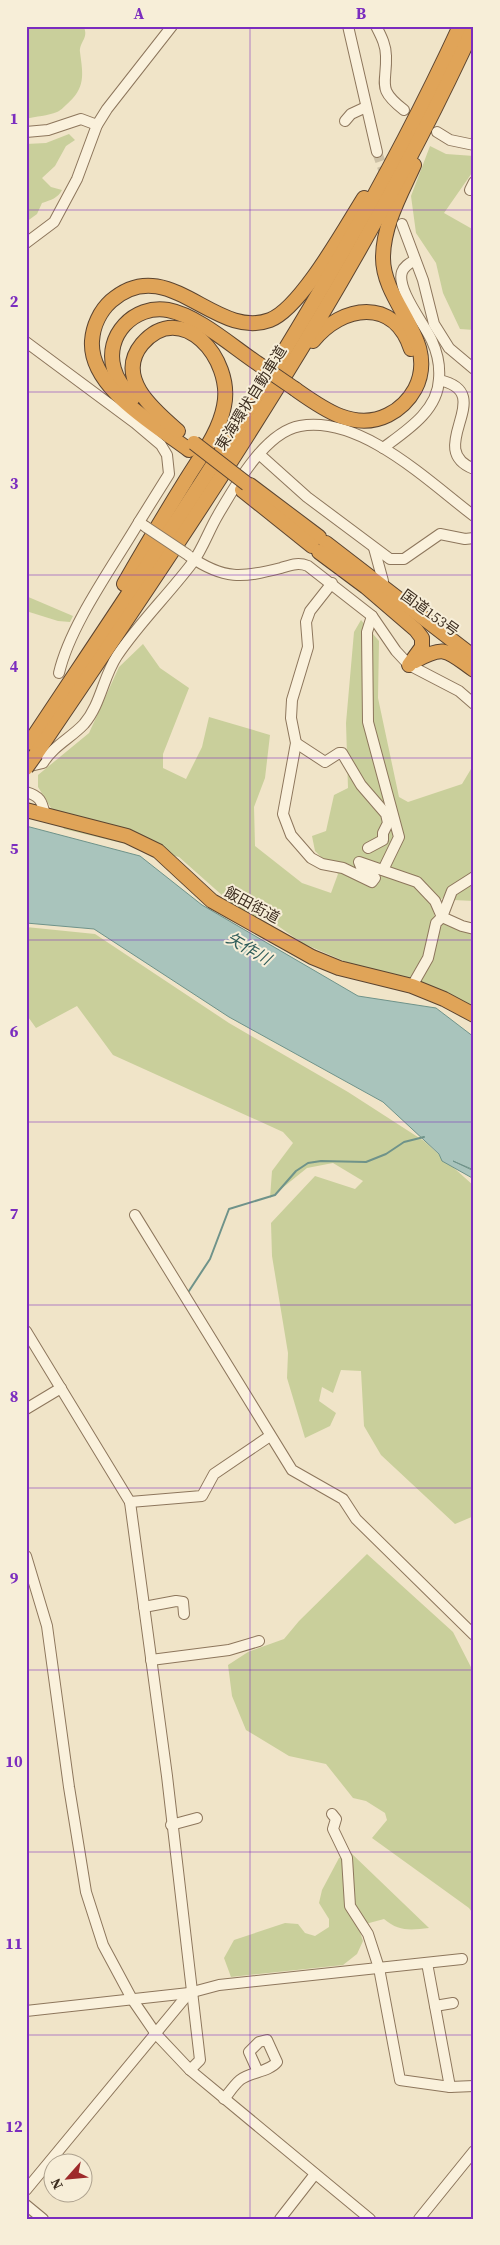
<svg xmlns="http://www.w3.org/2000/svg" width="500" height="2245" font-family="'Source Serif 4','Noto Sans JP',serif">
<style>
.green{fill:#c9cf9b}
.water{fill:#a9c4bc;stroke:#6f938a}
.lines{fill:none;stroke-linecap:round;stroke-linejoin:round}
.stream{stroke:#6f938a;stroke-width:2}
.minor-tunnel{stroke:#ccc0a6;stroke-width:10;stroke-dasharray:10 5;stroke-linecap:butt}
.minor-casing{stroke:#8d765c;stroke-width:12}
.highway-casing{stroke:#5b4430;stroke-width:16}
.minor{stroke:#faf1dc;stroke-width:10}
.highway{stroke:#e0a458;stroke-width:14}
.minor-bridge-casing{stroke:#8d765c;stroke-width:12;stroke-linecap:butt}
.highway-bridge-casing{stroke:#5b4430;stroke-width:16;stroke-linecap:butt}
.minor-bridge{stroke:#faf1dc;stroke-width:10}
.highway-bridge{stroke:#e0a458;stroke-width:14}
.grid{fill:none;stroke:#7b2cbf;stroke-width:1;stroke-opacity:0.55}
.labels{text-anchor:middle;stroke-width:4;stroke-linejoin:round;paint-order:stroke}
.street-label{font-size:15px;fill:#3d2e20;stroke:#f7eed8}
.water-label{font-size:16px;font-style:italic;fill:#2f5d5a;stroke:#f7eed8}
.neatline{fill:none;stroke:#7b2cbf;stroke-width:2}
.grid-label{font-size:16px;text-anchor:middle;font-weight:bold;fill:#7b2cbf}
</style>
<rect width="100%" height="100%" fill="#f0e4c8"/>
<g class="green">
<path d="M 26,26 L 83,26 C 90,37 79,42 80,52 C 83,75 86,88 66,105 C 64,107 60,111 57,112 C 48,116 36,116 26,119 L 26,74 L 29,71 L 26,65 Z"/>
<path d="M 69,134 L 75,140 L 66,146 L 55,166 L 42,178 L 51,187 L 62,190 C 58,198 51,200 42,203 L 37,214 L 26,222 L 26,144 L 46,143 Z"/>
<polygon points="430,146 446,154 474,156 474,170 444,213 474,230 474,330 460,329 443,293 436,263 416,233 411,196"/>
<polygon points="26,596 73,616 70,622 58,621 26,611"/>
<polygon points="361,620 379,641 378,698 399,797 408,802 462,784 474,764 474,901 453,900 445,895 433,909 435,918 474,923 474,1017 302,943 274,923 241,912 179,857 64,829 38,787 38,775 89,733 119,667 143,644 160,668 189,688 163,754 163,768 186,779 202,747 209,717 270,735 265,778 254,807 255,846 302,883 331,893 338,874 315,851 312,836 326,831 334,795 348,788 346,723 354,632"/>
<polygon points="26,927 95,934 229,1023 348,1092 424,1141 474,1186 474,1516 455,1524 381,1455 364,1426 361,1371 341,1370 333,1393 322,1387 319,1401 336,1413 330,1426 305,1438 287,1378 288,1353 272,1256 271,1223 315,1176 355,1189 363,1181 333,1163 307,1168 270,1198 272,1171 293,1143 283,1132 113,1055 77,1006 36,1028 26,1014"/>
<polygon points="367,1554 453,1632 474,1673 474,1915 469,1908 372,1838 387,1820 385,1813 366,1801 353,1798 326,1764 289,1756 246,1730 232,1696 228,1665 248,1652 284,1639 299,1621"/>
<path d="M 351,1853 L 429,1928 C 411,1930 399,1932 384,1919 L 358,1926 L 363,1941 L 357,1954 L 343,1965 L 231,1977 L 224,1958 L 234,1940 L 285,1923 L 298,1924 L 305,1933 L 315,1936 L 329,1927 L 329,1919 L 319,1903 L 322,1890 L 339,1858 Z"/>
</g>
<polygon class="water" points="26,826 140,856 202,905 358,996 436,1008 474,1037 474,1170 453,1161 474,1171 474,1179 442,1161 439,1154 383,1102 229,1017 94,929 26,923"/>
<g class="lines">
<polyline class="stream" points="187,1294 210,1259 229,1209 275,1195 296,1171 308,1163 321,1161 366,1162 386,1154 404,1142 424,1137"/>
<polyline class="minor-tunnel" points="377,152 386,178"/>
<g class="minor-casing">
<g id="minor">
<polyline points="348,26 377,152"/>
<path d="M 376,26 C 381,36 386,45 386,56 C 387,85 376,88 404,110"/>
<polyline points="345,121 351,114 366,107"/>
<polyline points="26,132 48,130 81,119 97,125"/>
<polyline points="437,132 450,140 474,145"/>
<polyline points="470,190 474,182"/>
<polyline points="402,224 423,280 434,324 449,348 474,369"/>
<polyline points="26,243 54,222 77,179 97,125 107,109 172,26"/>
<polyline points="26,342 135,423 161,445 167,455 169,474 139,522 146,527"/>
<path d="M 439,380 C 500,393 422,449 474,469"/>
<path d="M 383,448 C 406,431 438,411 439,379 C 440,367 437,352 432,341 C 425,325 396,289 402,272 C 404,266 410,263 415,260"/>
<polyline points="259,454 307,497 390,559 404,559 440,534 465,539 474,538"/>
<polyline points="374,548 383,581 380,587"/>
<path d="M 189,556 C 224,580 242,578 281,568 C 291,565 298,562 308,566 L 372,616 L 396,651 L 409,665 L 459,691 L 474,704"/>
<polyline points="332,583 310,611 306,622 308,647 292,700 291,718 296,743 283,814 291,835 311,858 322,864 343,868 372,882 375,878 361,867 359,862 417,882 435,901 442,917 436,923 428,958 412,986"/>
<polyline points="372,616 367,632 368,722 399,837 383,870"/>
<path d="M 59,673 C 70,625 113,566 139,522"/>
<polyline points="296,743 325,762 339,753 342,753 361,785 386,814 388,823 383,833 383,840 368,848"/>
<path d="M 26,767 L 43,763 C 53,746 71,738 84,724 C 101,704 103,677 117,656 C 139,623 169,594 193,562 C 203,548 209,530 218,515 C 235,486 265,432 300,426 C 361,415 429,482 474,516"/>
<path d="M 26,792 C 40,796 42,801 45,815"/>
<polyline points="474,877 452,891 442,917 462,926 474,929"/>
<polyline points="135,1215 292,1470 343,1499 356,1519 474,1635"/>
<polyline points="26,1331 130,1502 167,1776 200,2060 190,2070"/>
<polyline points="26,1409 61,1388"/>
<polyline points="130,1502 202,1496 214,1474 270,1436"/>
<polyline points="26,1556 47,1626 69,1787 86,1892 103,1945 132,1999 156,2034 190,2070 370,2219"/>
<polyline points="144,1607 176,1601 183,1602 184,1614"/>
<polyline points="151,1660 229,1650 259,1641"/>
<polyline points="332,1814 336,1819 333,1829 347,1858 350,1906 368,1934 379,1968 400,2080 450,2087 474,2086"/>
<polyline points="171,1825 197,1818"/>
<polyline points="427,1963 450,2087"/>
<polyline points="435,2006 453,2003"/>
<polyline points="26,2011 189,1993"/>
<path d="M 224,2099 C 229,2093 234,2085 240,2080 C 250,2072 269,2072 277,2062 L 267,2040 L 259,2042 L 249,2052 L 258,2072"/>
<polyline points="26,2190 189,1993 219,1985 462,1959"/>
<polyline points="26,2205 43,2219"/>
<polyline points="280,2219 315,2174"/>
<polyline points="419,2219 474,2151"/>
</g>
</g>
<g class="highway-casing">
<g id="highway">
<path d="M 313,341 C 342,305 394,297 411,349"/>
<path d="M 295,389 C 322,408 354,432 388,415 C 400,409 409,400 415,389 C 440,341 383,304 383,258 C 383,225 401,194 414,165"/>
<path d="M 133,398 C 125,389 117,381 114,369 C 104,336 134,304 168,310 C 199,316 234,348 260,365"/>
<path d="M 189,450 C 156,425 89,388 92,341 C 93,326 100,311 111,301 C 168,251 215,341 270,320 C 301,308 345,228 364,198"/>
<polyline points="250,485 319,537"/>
<polyline points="242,490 312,546"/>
<polyline points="326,543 474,657"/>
<polyline points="319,552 366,587 416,630 422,638 422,647 409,665"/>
<path d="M 124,584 C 144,549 165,514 186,480 C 200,457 219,433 224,406 C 234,359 181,298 142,344 C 114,378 155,411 178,431"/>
<path d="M 415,661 C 446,644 447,651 474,670"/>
<path d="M 26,748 C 181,514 342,282 460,26"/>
<path d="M 36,754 C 194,520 356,285 474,27"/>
<polyline points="26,810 127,836 158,851 212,901 312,957 339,968 412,986 444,999 474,1015"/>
</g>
</g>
<use href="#minor" class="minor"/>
<use href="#highway" class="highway"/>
<g class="minor-bridge-casing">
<polyline id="minor-bridge" points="146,527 188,555"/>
</g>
<g class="highway-bridge-casing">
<g id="highway-bridge">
<polyline points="260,365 295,389"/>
<polyline points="194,443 247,484"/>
<polyline points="26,768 36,754"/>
</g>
</g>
<use href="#minor-bridge" class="minor-bridge"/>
<use href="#highway-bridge" class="highway-bridge"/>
</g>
<path class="grid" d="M 250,26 L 250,2219M 26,210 L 474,210M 26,392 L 474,392M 26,575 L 474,575M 26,758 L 474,758M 26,940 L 474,940M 26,1122 L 474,1122M 26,1305 L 474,1305M 26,1488 L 474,1488M 26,1670 L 474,1670M 26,1852 L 474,1852M 26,2035 L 474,2035"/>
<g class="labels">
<g class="street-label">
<text transform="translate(251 398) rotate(-58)" y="5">東海環状自動車道</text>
<text transform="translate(430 613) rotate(36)" y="5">国道153号</text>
<text transform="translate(252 905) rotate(28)" y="5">飯田街道</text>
</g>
<g class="water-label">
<text transform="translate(249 948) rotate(30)" y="6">矢作川</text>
</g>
</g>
<rect width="500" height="2245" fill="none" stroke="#f7eed8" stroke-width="55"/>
<g transform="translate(68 2178) rotate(243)"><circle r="24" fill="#f7eed8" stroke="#ada18e"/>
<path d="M0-4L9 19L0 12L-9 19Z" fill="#9e2a2b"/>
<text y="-8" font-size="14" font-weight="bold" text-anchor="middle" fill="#3d2e20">N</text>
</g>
<rect x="28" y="28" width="444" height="2190" class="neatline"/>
<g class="grid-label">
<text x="139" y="19">A</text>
<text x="361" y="19">B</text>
<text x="14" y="124">1</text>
<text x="14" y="307">2</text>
<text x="14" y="489">3</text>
<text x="14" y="672">4</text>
<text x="14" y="854">5</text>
<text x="14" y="1037">6</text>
<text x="14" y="1219">7</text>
<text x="14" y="1402">8</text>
<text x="14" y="1584">9</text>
<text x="14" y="1767">10</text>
<text x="14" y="1949">11</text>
<text x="14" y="2132">12</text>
</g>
</svg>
